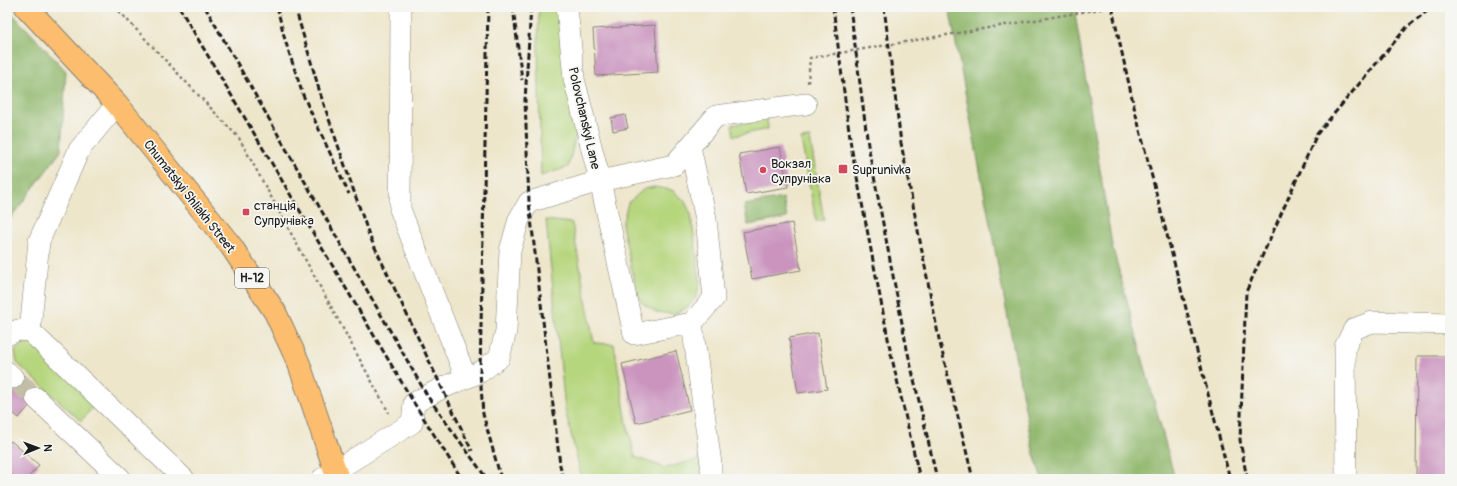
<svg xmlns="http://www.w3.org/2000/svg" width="1457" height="486" font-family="Pangolin,sans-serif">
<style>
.green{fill:#b6d67d;stroke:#69794c}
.forest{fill:#90b76c;stroke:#566a44}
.building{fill:#ca94bf}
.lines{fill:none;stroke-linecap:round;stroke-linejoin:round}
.minor-tunnel{stroke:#c4bea8;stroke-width:21;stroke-dasharray:21 10;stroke-linecap:butt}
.minor-casing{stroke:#858174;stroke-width:22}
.major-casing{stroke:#858174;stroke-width:24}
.path{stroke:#858174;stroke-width:2.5;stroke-dasharray:3 3;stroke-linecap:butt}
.minor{stroke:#fff;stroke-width:21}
.major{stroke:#fcbd6e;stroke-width:22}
.rail{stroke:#1c1c1c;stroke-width:3;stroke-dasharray:6 3;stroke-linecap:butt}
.poi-dot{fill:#d1495b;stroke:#f6f6f2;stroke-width:1.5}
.labels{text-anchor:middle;stroke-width:3.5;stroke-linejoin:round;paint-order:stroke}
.shield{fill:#f6f6f2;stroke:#5d5d5c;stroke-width:1}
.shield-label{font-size:12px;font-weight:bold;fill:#1c1c1c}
.street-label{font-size:13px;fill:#1c1c1c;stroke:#f6f6f2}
.poi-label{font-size:13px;fill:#1c1c1c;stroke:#f6f6f2;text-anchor:start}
</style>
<rect width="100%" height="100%" fill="#f6f6f2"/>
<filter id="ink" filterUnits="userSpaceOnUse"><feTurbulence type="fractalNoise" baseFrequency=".025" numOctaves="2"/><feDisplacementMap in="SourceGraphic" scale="8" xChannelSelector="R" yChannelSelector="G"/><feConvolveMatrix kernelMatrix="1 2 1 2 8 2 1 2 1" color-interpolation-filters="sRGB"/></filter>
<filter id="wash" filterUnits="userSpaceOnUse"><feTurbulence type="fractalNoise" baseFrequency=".012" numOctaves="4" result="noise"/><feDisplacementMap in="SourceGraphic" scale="16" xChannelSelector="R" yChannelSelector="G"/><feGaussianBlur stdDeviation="0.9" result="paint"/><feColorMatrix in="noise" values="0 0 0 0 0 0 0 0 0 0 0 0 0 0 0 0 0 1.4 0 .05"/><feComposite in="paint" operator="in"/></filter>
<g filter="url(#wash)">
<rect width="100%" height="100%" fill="#eee6cb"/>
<g class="green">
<polygon points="539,7 558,7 579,122 568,167 541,176 538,44"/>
<polygon points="767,118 768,129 734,136 732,125"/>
<polygon points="810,138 824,220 816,221 801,139"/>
<polygon points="655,187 672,190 684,200 691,214 700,280 697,296 688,307 674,314 656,312 642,303 637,293 622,225 628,203 644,189"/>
<polygon points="546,220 572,223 594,343 614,344 627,424 635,457 666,468 703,458 704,479 582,479 565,409"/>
<polygon points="24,342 36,342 98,401 81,421 17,363 15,351"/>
</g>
<g class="forest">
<polygon points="949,7 1074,7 1112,245 1175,479 1042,479 1033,451"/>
<polygon points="7,8 66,71 61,151 7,223"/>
<polygon points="783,198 787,218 748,225 744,205"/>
</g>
<g id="blocks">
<g class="building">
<polygon points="655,25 658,72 596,76 593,29"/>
<polygon points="625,115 628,128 613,131 611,118"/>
<polygon points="780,147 788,187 746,194 739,154"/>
<polygon points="792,223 801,270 752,279 743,232"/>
<polygon points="818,333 827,389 798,393 789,338"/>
<polygon points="676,351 690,410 636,423 622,364"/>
<polygon points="1417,356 1450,356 1450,479 1416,479"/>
<polygon points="18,372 41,392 19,418 7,408 7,385"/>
<polygon points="11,441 39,465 27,479 17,479 7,471 7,445"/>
</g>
</g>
</g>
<g filter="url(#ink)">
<use href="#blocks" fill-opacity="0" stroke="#858174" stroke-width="1"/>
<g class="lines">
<polyline class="minor-tunnel" points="13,378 36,398"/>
<g class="minor-casing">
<g id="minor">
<polyline points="401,7 400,209 466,378"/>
<polyline points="567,7 574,79 600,181 634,334 692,323 714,298 706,219 690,147"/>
<polyline points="692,323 711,464 711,479"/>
<polyline points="30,331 39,241 79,150 117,104"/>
<polyline points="7,335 18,330 30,331 184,479"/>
<polyline points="7,372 13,378"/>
<polyline points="36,398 121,479"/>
<polyline points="322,479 412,423 414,403 442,388 480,372 499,358 506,331 510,251 519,219 529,202 600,181 674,165 716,116 806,104"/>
<polyline points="1346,479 1345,347 1354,329 1372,322 1450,324"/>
</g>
</g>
<g class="major-casing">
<polyline id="major" points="26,7 117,104 231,246 275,312 299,364 338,479"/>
</g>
<g class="path">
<polyline points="115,7 239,138 389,413"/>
<polyline points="808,83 810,58 1101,9 1102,7"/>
</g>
<use href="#minor" class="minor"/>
<use href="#major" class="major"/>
<g class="rail">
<polyline points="179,7 414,403 462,479"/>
<polyline points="205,7 428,397 487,479"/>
<polyline points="277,7 285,40 303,95 349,194"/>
<polyline points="295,7 321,96 369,235 472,451"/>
<polyline points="488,7 480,372 483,414 501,479"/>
<polyline points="513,7 522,80"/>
<polyline points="531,7 525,100 529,202 560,465 563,479"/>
<polyline points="833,7 851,146 891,354 920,479"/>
<polyline points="850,7 868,145 907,349 937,479"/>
<polyline points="884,7 901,143 939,339 973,479"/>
<polyline points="1114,7 1113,13 1135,111 1230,479"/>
<polyline points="1247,479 1240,440 1246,292 1317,134 1407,27 1432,7"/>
</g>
</g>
</g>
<g class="poi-dot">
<rect x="838" y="164" width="10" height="10" rx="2"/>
<circle cx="763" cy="170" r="4"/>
<rect x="242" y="208" width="8" height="8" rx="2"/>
</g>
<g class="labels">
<rect class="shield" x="235" y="268" width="34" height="20" rx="3"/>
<g class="shield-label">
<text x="252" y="282">Н-12</text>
</g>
<g class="street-label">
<text transform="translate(585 118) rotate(77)" y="5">Polovchanskyi Lane</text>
<text transform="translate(190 196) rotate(52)" y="5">Chumatskyi Shliakh Street</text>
</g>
<g class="poi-label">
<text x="771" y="168">Вокзал<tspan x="771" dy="15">Супрунівка</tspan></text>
<text x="852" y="174">Suprunivka</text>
<text x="254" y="210">станція<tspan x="254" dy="15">Супрунівка</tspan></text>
</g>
</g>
<rect width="1457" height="486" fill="none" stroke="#f6f6f2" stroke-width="24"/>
<g transform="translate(38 448) rotate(89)" stroke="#f6f6f2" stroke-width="3" paint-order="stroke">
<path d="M0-3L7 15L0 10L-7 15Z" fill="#1c1c1c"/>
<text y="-6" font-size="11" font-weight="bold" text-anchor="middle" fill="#1c1c1c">N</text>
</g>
</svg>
